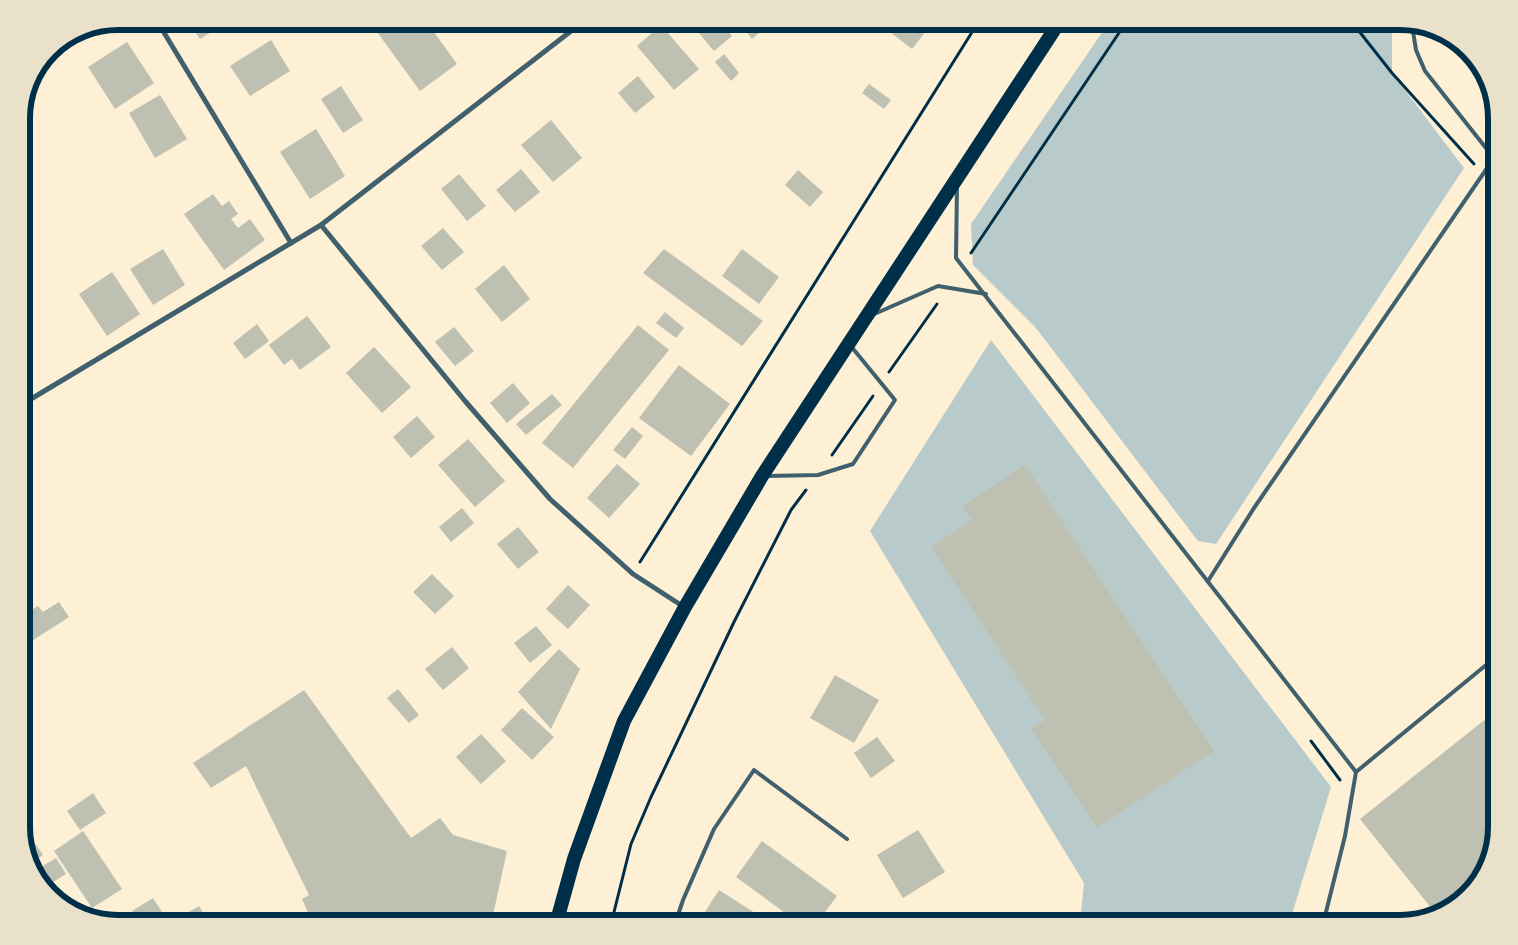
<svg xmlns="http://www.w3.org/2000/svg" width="1518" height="945" font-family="Arial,sans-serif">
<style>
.green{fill:#b9caca}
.building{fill:#bec0b2}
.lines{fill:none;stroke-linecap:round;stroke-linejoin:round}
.path{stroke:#003049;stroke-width:3}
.service{stroke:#3f606c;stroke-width:4}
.minor{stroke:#3f606c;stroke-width:5}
.trunk{stroke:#003049;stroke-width:14}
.rim{fill:none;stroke:#003049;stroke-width:6}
</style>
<rect width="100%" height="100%" fill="#fdf0d5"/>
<g class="green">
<polygon points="1110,21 1392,21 1392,73 1464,168 1216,544 1198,541 1036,328 973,265 971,224"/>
<polygon points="991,340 1331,787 1289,924 1080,924 1084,883 870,531"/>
</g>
<g class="building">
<polygon points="188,21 229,21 200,39"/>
<polygon points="369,21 426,21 457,64 420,91"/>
<polygon points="689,21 719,21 732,36 714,51"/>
<polygon points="738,21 773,21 752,39"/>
<polygon points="883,21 932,21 933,22 912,49 881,25"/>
<polygon points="661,25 699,69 674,90 637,46"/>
<polygon points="271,40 290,71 250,96 230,66"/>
<polygon points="127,42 154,83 115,109 88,67"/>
<polygon points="724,54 739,73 731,81 715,62"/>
<polygon points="638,76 655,97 635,113 618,93"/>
<polygon points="869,84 891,100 884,109 862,93"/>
<polygon points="341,86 363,120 343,133 321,99"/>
<polygon points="160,95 187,139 155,158 129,113"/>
<polygon points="551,120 582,158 553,182 521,145"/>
<polygon points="316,129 345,176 310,199 280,152"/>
<polygon points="521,169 540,192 515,212 496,190"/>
<polygon points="798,170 823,192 810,207 785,185"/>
<polygon points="459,174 486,206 467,221 441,189"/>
<polygon points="213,194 222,206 229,201 238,214 231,219 238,228 250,219 265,240 224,270 184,214"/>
<polygon points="443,228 464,252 442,270 421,246"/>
<polygon points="163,249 185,285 153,305 130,269"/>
<polygon points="664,249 763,321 742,346 643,273"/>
<polygon points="742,249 779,277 759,304 722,276"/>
<polygon points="504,265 530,299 502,322 475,289"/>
<polygon points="112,272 140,314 107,336 79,294"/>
<polygon points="665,312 684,328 676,338 656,323"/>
<polygon points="307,316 331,347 300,370 292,359 284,365 269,345"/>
<polygon points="257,324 269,341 245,359 233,343"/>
<polygon points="638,325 669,350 573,468 542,443"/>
<polygon points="454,327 474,351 455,366 435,342"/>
<polygon points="374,347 411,387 382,413 346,373"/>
<polygon points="679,365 730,404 691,456 639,418"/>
<polygon points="513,383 530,403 507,423 490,403"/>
<polygon points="552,394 562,405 526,435 516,424"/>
<polygon points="417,416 435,437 411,458 393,437"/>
<polygon points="632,427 643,436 625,459 613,450"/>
<polygon points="468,439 505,481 475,507 438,465"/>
<polygon points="617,464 640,484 609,518 587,498"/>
<polygon points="1025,465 1214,751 1097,828 1031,728 1045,720 931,547 972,520 963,506"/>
<polygon points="462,508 474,523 451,542 439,527"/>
<polygon points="518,527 539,552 518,569 497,544"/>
<polygon points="432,574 454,596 435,614 413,592"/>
<polygon points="568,585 590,605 568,629 546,609"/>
<polygon points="59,602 69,617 21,648 21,617 38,606 43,612"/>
<polygon points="536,626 552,645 530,663 514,643"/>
<polygon points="452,647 469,668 443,690 425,669"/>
<polygon points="559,649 580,669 551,729 518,692"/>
<polygon points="835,675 879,700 854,743 810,718"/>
<polygon points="398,689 419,715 409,723 387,698"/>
<polygon points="304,690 411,838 440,818 453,835 507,851 493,915 484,913 482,924 313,924 302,899 309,895 246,766 211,788 193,763"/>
<polygon points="522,708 554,737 532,760 501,730"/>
<polygon points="1497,710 1497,827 1481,880 1448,911 1436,914 1360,819"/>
<polygon points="481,734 506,761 481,784 456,757"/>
<polygon points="877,737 895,761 871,778 854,753"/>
<polygon points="93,793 106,813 80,830 67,811"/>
<polygon points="21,823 43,855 31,863 21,833"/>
<polygon points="918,830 945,872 903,898 877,855"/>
<polygon points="83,831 122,889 92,908 54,851"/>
<polygon points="762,841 837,896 816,924 800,924 736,877"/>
<polygon points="56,858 66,874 45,887 33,872"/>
<polygon points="719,890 772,924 711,924 701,918"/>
<polygon points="153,898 167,920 162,924 140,924 132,911"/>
<polygon points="199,906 210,924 169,924"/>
</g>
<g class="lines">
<g class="path">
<polyline points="1351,21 1392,73 1474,164"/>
<polyline points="971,253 1127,21"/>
<polyline points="889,372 937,304"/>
<polyline points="832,455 873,396"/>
<polyline points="640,562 979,21"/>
<polyline points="1311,741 1340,780"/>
<polyline points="611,924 631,844 651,797 734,622 791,510 806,490"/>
</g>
<g class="service">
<polyline points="1412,25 1416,50 1425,71 1497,162"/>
<polyline points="957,186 956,258 1356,772 1497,656"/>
<polyline points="872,315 938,286 986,294"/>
<polyline points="767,476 818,475 853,464 895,400 850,345"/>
<polyline points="1208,581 1254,508 1494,158"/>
<polyline points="675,924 683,900 714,829 754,770 847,839"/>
<polyline points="1323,924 1345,836 1356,772"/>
</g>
<g class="minor">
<polyline points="157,21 291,243"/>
<polyline points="321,225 465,401 550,499 633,574 684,607"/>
<polyline points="21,405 321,225 584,21"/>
</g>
<polyline class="trunk" points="556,924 574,859 624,721 685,607 762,476 1060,21"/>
</g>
<path d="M0 0H1518V945H0ZM118 30H1400A88 88 0 0 1 1488 118V827A88 88 0 0 1 1400 915H118A88 88 0 0 1 30 827V118A88 88 0 0 1 118 30Z" fill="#e9e1ca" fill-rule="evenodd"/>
<path class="rim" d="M118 30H1400A88 88 0 0 1 1488 118V827A88 88 0 0 1 1400 915H118A88 88 0 0 1 30 827V118A88 88 0 0 1 118 30Z"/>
</svg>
